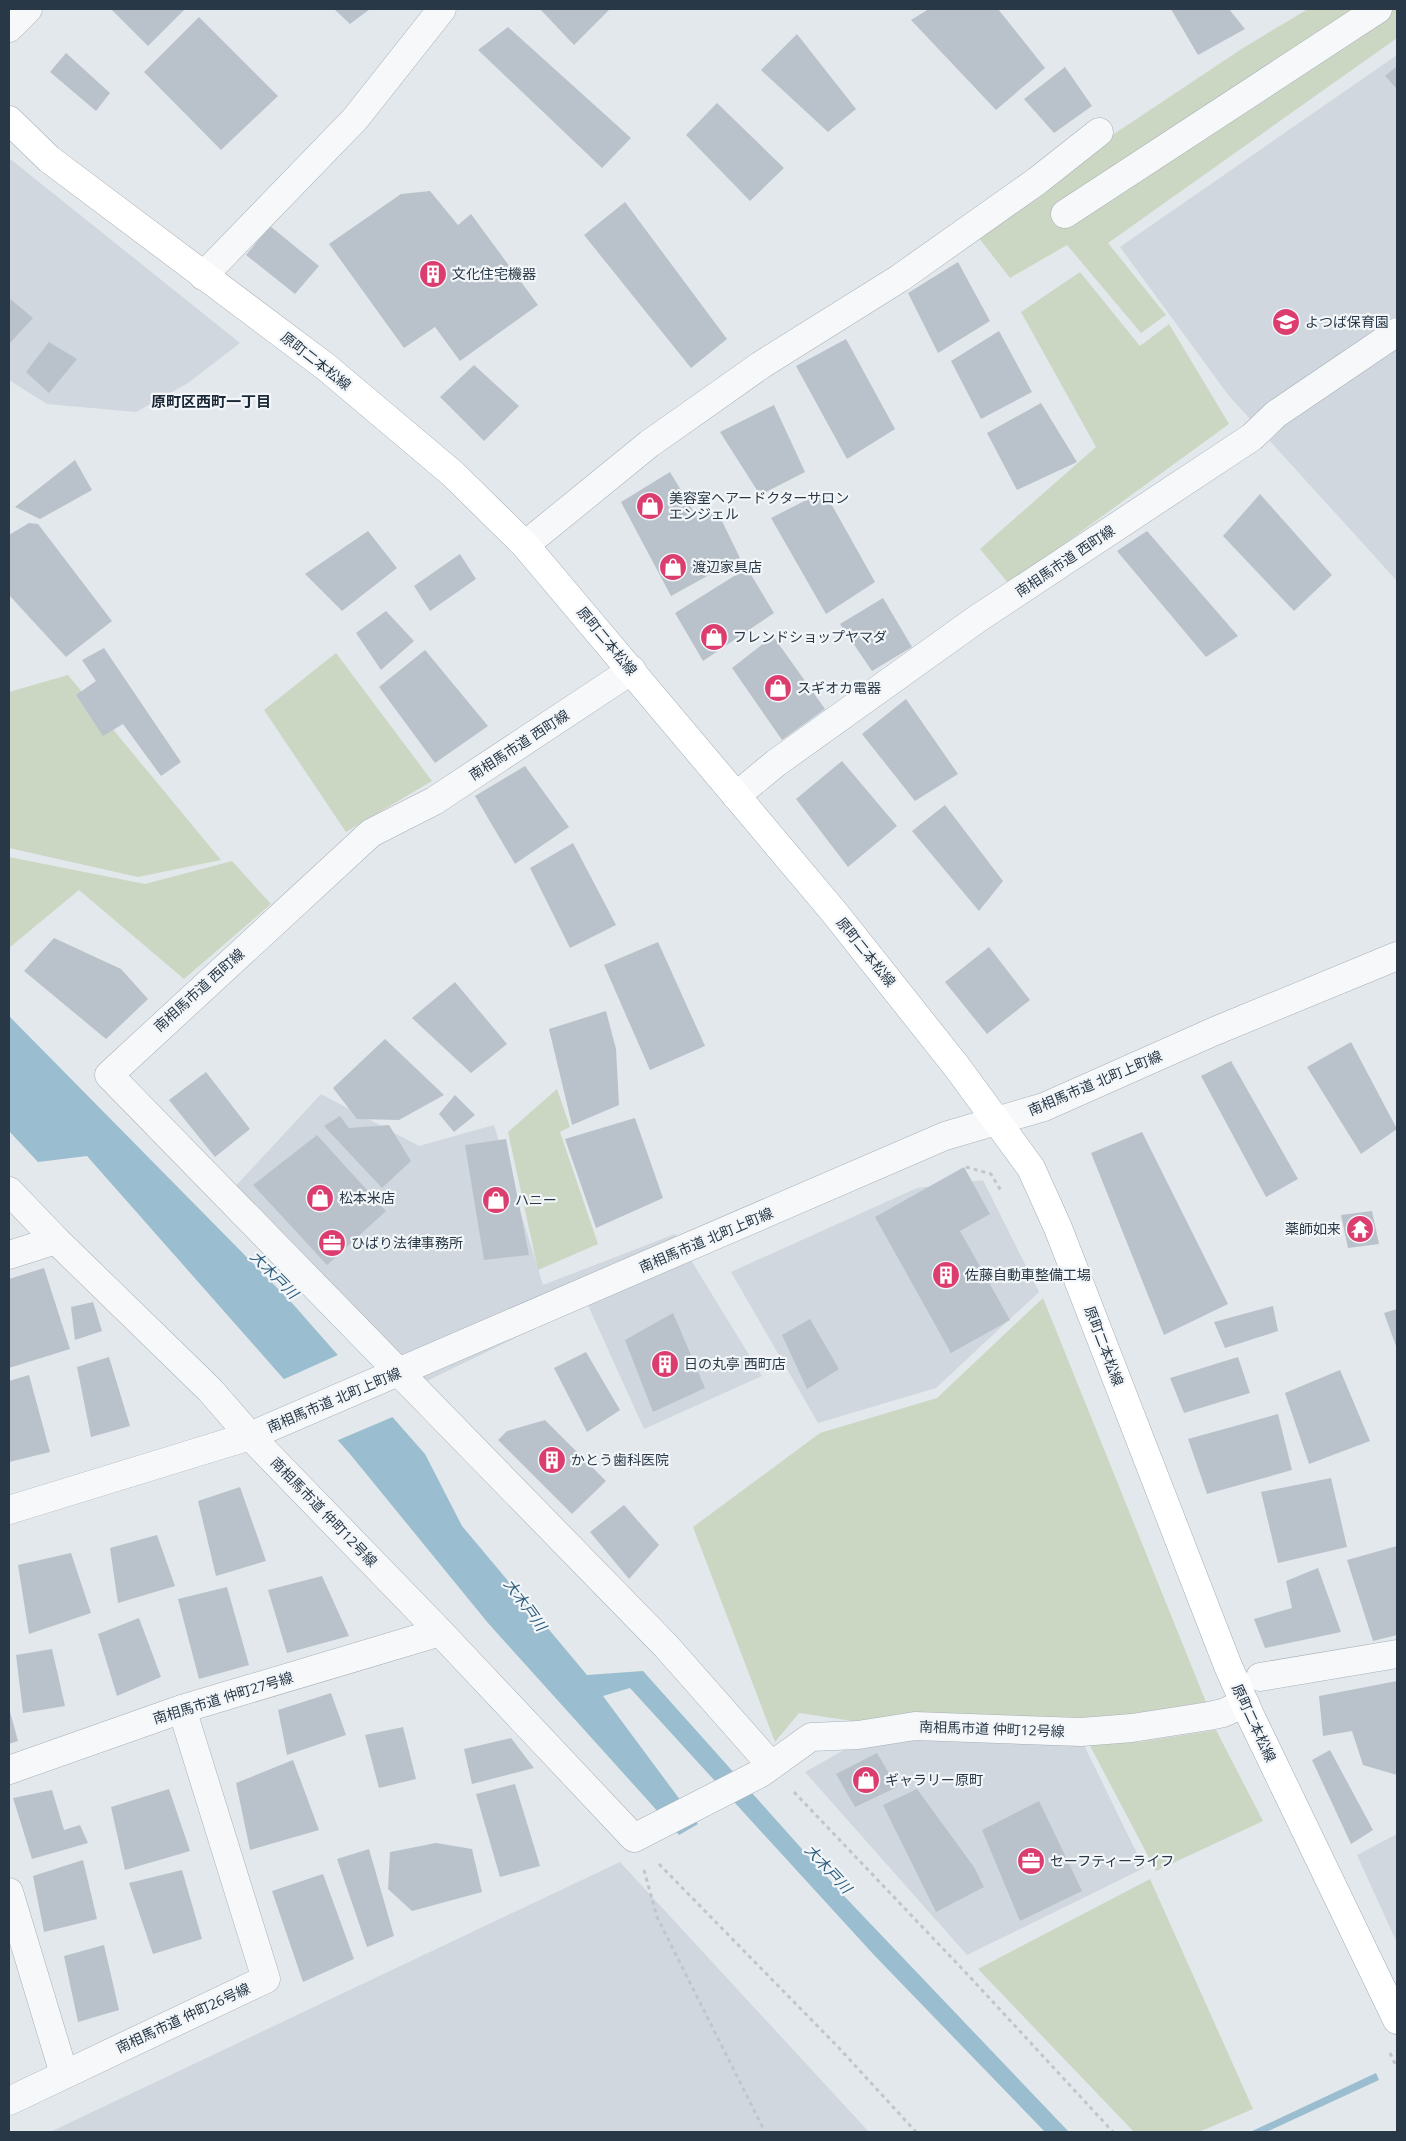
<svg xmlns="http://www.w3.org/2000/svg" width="1406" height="2141" font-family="'Open Sans','Noto Sans JP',sans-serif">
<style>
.built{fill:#d0d7de}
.green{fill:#cbd7c3}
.water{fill:#9abdcf}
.pier{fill:#e3e8ec}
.building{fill:#b9c2cb}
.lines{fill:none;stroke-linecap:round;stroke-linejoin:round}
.minor-casing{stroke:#a7b0b7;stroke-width:29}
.major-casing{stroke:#a1aeb9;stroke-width:29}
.path{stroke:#c0c6cb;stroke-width:3;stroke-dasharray:4 4;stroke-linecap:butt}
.minor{stroke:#f6f8fa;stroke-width:28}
.major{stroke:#fff;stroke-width:28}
.labels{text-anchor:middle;stroke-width:4.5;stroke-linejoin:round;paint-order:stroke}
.poi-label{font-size:14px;fill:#283846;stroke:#f3f6f9;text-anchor:start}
.street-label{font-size:14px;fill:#283846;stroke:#f3f6f9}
.neighbourhood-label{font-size:15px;font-weight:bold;fill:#1b2937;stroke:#f3f6f9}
.water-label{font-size:15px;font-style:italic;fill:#2e5f7f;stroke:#f3f6f9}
</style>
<rect width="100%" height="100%" fill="#e3e8ec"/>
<g class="built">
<polygon points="1397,55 1397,581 1229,396 1120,247"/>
<polygon points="9,158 240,343 188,383 136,412 47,404 9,380"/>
<polygon points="321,1094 419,1146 494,1125 543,1285 675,1234 762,1376 644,1429 587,1303 425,1382 231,1191"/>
<polygon points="983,1180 1039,1292 936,1388 818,1423 731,1272 917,1188"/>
<polygon points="926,1738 1083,1743 1144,1868 967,1955 805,1772 844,1750"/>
<polygon points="1397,1834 1397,1943 1357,1855"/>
<polygon points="620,1862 869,2132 50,2132"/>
</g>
<g class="green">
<polygon points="1308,9 1397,9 1397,38 1108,243 1166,315 1141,333 1067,245 1010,278 979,238 1105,140 1243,48"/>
<polygon points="1080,272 1140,346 1169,324 1229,424 1009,584 980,549 1096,447 1021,312"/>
<polygon points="336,653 432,781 346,832 264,710"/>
<polygon points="68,675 221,860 138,877 9,848 9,692"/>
<polygon points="9,857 145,884 232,861 271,904 184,979 79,890 9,948"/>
<polygon points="557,1089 570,1127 560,1132 598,1244 538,1270 508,1132"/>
<polygon points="1043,1298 1206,1702 1131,1714 1078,1718 859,1722 799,1713 775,1742 693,1527 820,1433 937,1398"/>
<polygon points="1216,1730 1263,1821 1156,1871 1088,1742 1139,1742"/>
<polygon points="1150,1879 1253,2109 1199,2132 1134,2132 978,1969"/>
</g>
<g class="water">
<polygon points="9,1016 292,1303 425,1454 462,1526 587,1675 643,1671 845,1897 1069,2132 1045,2132 874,1955 630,1688 603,1696 698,1824 679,1835 488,1623 350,1454 87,1156 38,1162 9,1131"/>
<polygon points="1376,2073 1379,2080 1266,2132 1250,2132"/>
</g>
<polygon class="pier" points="340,1354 395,1416 336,1441 282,1380"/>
<g class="building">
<polygon points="111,9 185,9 148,46"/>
<polygon points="334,9 370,9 350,24"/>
<polygon points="540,9 610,9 574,45"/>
<polygon points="929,9 998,9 1045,68 996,110 911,20"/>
<polygon points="1171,9 1229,9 1245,29 1198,55"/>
<polygon points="199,17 278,96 221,150 144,72"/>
<polygon points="508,27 631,138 602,168 478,50"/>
<polygon points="797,34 856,109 828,132 761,70"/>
<polygon points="66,53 110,93 96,111 50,72"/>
<polygon points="1397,66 1397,89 1385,76"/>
<polygon points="1065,67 1092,106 1054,133 1024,99"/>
<polygon points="717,103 784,168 750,201 686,135"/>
<polygon points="430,191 458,225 471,214 538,305 460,361 435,327 404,348 329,244 401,194"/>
<polygon points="625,202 727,339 691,368 584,235"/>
<polygon points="270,226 319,266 295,294 246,255"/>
<polygon points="958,262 990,321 938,353 908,293"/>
<polygon points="9,298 33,318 9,344"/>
<polygon points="999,331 1032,392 981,419 951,361"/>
<polygon points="846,339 895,429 847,459 796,366"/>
<polygon points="49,342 77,359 49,393 26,372"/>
<polygon points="474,365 519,406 484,441 440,397"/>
<polygon points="1041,403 1077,462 1017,490 987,433"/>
<polygon points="774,405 805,472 760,495 720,432"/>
<polygon points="75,460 92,490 40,519 15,507"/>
<polygon points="670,472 700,522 716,509 740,558 671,596 621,502"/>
<polygon points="824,491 875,582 826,614 771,518"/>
<polygon points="1260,494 1332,575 1294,611 1223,536"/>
<polygon points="29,523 38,524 112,621 66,657 9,595 9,535"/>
<polygon points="368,531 397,568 342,611 305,574"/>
<polygon points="1147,531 1238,636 1206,657 1117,551"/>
<polygon points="460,554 476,579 430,611 414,586"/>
<polygon points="747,568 774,613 703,661 675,613"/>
<polygon points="883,598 912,647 872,671 840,624"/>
<polygon points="386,611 414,641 381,670 356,633"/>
<polygon points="773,636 825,709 782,740 732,668"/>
<polygon points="104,648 181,762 161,776 123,724 103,736 76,695 96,681 82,660"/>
<polygon points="425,650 488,726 435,763 379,687"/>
<polygon points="906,699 958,774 915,801 862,734"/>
<polygon points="842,761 897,826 848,867 796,799"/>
<polygon points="525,766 569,827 515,864 475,796"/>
<polygon points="945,805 1003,881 979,911 912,831"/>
<polygon points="573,843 616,925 570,948 530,868"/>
<polygon points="54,938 121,969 148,999 106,1039 24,971"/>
<polygon points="658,942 705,1046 650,1070 604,965"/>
<polygon points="989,947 1030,1000 987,1034 945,982"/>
<polygon points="455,982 507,1044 471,1073 412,1018"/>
<polygon points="606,1011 616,1049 619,1105 572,1125 549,1029"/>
<polygon points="385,1039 444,1095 399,1120 357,1119 333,1088"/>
<polygon points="1351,1042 1397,1129 1361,1154 1307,1067"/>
<polygon points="1231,1061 1298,1179 1266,1197 1201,1076"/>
<polygon points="206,1072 250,1129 215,1157 169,1100"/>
<polygon points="455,1095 475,1115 454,1132 439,1114"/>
<polygon points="340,1116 349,1128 389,1125 411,1161 382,1188 324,1126"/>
<polygon points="635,1118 663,1198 596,1228 565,1139"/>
<polygon points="1142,1132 1228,1304 1164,1335 1091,1153"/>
<polygon points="317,1135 386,1211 327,1265 253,1185"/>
<polygon points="506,1139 529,1255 484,1260 465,1145"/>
<polygon points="964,1167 990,1214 960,1231 1010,1320 951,1353 875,1217"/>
<polygon points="1372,1211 1379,1244 1348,1248 1341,1215"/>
<polygon points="44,1268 70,1349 9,1368 9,1279"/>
<polygon points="93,1302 102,1331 75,1340 71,1307"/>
<polygon points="1273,1306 1278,1331 1225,1348 1214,1322"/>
<polygon points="1397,1309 1397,1349 1384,1313"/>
<polygon points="673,1313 705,1388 653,1412 625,1340"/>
<polygon points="810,1319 839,1369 807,1389 782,1335"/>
<polygon points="586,1352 620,1410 587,1432 554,1368"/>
<polygon points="109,1357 130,1426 91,1437 77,1367"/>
<polygon points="1238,1357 1250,1393 1184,1413 1170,1378"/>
<polygon points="1340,1370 1370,1441 1309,1464 1285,1393"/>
<polygon points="29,1375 50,1452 9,1462 9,1381"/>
<polygon points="1278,1414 1292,1470 1207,1494 1188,1439"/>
<polygon points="545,1420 606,1481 572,1514 498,1440 507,1431"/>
<polygon points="1331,1478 1347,1547 1278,1563 1261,1492"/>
<polygon points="240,1487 266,1561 216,1576 198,1501"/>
<polygon points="624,1505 659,1545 629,1579 590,1532"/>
<polygon points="157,1535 175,1586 118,1603 110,1548"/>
<polygon points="1397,1546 1397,1635 1373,1641 1347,1560"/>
<polygon points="71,1553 91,1613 29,1634 18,1565"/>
<polygon points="1318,1568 1341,1632 1265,1648 1254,1619 1292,1608 1286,1581"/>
<polygon points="322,1576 349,1636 287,1653 268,1590"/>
<polygon points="227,1587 249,1665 199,1679 178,1599"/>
<polygon points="139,1618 161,1677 117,1696 98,1634"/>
<polygon points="52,1649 65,1706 23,1713 16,1655"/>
<polygon points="1397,1681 1397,1775 1363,1765 1352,1731 1323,1736 1319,1696"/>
<polygon points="331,1693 346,1735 287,1755 278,1710"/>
<polygon points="9,1708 18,1741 9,1744"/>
<polygon points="403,1727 416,1779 379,1788 365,1735"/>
<polygon points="511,1738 534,1768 472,1784 464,1749"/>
<polygon points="1330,1750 1373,1830 1351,1844 1312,1760"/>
<polygon points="877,1753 897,1787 855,1807 836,1774"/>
<polygon points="293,1760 319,1830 250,1850 236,1783"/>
<polygon points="515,1784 540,1866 500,1877 476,1794"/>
<polygon points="169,1789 190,1851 125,1870 111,1807"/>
<polygon points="917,1789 974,1867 984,1887 936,1912 883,1805"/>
<polygon points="52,1790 64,1830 80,1825 88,1843 32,1859 13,1798"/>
<polygon points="1039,1801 1082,1891 1020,1921 982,1830"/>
<polygon points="436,1843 472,1849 482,1892 412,1911 388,1889 390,1852"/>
<polygon points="369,1849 394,1936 367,1947 337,1859"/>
<polygon points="83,1860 97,1919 44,1932 33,1876"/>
<polygon points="182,1870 202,1939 153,1954 129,1883"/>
<polygon points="323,1874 354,1959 303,1982 272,1891"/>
<polygon points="104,1945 119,2010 78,2022 64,1956"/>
</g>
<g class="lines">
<g class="minor-casing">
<g id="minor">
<polyline points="9,28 28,9"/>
<polyline points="1065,214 1378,9"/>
<polyline points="203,276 355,119 442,9"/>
<polyline points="525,545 649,444 761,365 900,278 1037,181 1099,132"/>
<polyline points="632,670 434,801 371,833 109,1075 666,1646 771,1765"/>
<polyline points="736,796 776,763 977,619 1252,437 1276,414 1397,332"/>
<polyline points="9,1191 56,1240 210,1390 250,1436 440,1632 634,1838 761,1773 811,1737 858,1735 915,1726 1081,1732 1132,1728 1209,1716 1223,1713 1245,1703"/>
<polyline points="9,1255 56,1240"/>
<polyline points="9,1510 250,1436 945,1136 1044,1107 1215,1031 1397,956"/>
<polyline points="1260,1677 1397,1654"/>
<polyline points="9,1770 182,1709 440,1632"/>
<polyline points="9,1892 64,2074"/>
<polyline points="9,2101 266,1979 182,1709"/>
</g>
</g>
<g class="major-casing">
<polyline id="major" points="9,120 49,159 326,367 453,474 525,545 834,912 957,1067 1031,1168 1058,1228 1228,1666 1250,1715 1397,2020"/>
</g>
<g class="path">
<polyline points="966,1167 991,1174 1001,1191"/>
<polyline points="794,1792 969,1976 1113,2132"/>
<polyline points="659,1864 839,2048 916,2132"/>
<polyline points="644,1870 657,1917 765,2132"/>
<polyline points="1390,2053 1397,2068"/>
</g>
<use href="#minor" class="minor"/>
<use href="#major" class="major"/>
</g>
<defs>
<g id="building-disc" transform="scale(1.4375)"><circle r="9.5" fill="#dc3d6f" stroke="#f3f6f9"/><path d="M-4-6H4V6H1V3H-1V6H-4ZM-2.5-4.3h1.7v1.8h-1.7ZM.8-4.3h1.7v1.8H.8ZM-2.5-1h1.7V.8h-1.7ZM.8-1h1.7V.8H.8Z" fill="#fff"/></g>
<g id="school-disc" transform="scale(1.4375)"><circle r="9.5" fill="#dc3d6f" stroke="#f3f6f9"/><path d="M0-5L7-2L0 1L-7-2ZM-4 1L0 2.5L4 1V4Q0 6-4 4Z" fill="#fff"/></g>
<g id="shop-disc" transform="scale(1.4375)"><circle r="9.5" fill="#dc3d6f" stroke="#f3f6f9"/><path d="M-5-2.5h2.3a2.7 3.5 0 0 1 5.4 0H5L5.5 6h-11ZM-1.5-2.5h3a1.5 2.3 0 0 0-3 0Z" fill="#fff"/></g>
<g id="temple-disc" transform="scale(1.4375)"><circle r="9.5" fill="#dc3d6f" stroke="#f3f6f9"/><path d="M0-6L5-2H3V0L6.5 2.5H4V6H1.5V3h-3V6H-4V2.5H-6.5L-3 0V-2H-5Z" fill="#fff"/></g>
<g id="office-disc" transform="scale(1.4375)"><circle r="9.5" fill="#dc3d6f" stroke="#f3f6f9"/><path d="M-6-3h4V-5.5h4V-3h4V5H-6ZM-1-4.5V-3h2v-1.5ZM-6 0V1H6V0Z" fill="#fff"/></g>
</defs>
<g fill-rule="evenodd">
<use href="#building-disc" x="433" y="274"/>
<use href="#school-disc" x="1286" y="322"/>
<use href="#shop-disc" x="650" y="506"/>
<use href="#shop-disc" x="673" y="567"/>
<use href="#shop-disc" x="714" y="637"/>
<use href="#shop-disc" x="778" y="688"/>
<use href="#shop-disc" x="320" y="1198"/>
<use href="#shop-disc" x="496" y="1200"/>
<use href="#temple-disc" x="1360" y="1229"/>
<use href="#office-disc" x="332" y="1243"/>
<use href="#building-disc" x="946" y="1275"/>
<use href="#building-disc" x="665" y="1364"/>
<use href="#building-disc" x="552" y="1460"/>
<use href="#shop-disc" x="866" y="1780"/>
<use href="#office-disc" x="1031" y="1861"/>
</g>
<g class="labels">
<g class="poi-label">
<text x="452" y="279">文化住宅機器</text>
<text x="1305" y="327">よつば保育園</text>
<text x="669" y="503">美容室ヘアードクターサロン<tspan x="669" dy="16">エンジェル</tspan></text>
<text x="692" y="572">渡辺家具店</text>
<text x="733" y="642">フレンドショップヤマダ</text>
<text x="797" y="693">スギオカ電器</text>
<text x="339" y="1203">松本米店</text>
<text x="515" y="1205">ハニー</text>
<text x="1341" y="1234" text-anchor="end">薬師如来</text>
<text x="351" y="1248">ひばり法律事務所</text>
<text x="965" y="1280">佐藤自動車整備工場</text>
<text x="684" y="1369">日の丸亭 西町店</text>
<text x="571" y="1465">かとう歯科医院</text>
<text x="885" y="1785">ギャラリー原町</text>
<text x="1050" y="1866">セーフティーライフ</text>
</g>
<g class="street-label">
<text transform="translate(316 361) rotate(38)" y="5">原町二本松線</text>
<text transform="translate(1065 561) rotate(-34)" y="5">南相馬市道 西町線</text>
<text transform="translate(607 641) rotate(50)" y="5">原町二本松線</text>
<text transform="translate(519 745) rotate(-33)" y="5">南相馬市道 西町線</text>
<text transform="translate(866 952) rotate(51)" y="5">原町二本松線</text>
<text transform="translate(199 990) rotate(-42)" y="5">南相馬市道 西町線</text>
<text transform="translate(1095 1083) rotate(-23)" y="5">南相馬市道 北町上町線</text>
<text transform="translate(706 1240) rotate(-23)" y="5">南相馬市道 北町上町線</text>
<text transform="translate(1104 1346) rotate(69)" y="5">原町二本松線</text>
<text transform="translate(334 1400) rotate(-23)" y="5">南相馬市道 北町上町線</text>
<text transform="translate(324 1512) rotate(46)" y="5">南相馬市道 仲町12号線</text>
<text transform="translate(223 1698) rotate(-17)" y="5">南相馬市道 仲町27号線</text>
<text transform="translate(1254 1723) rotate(65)" y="5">原町二本松線</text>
<text transform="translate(992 1729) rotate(2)" y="5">南相馬市道 仲町12号線</text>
<text transform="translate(183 2018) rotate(-25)" y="5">南相馬市道 仲町26号線</text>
</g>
<g class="neighbourhood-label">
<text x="211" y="407">原町区西町一丁目</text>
</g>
<g class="water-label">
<text transform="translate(274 1275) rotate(45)" y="5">大木戸川</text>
<text transform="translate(525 1605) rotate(54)" y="5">大木戸川</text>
<text transform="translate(828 1869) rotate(47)" y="5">大木戸川</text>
</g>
</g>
<rect width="1406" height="2141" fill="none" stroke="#283846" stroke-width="20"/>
</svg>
